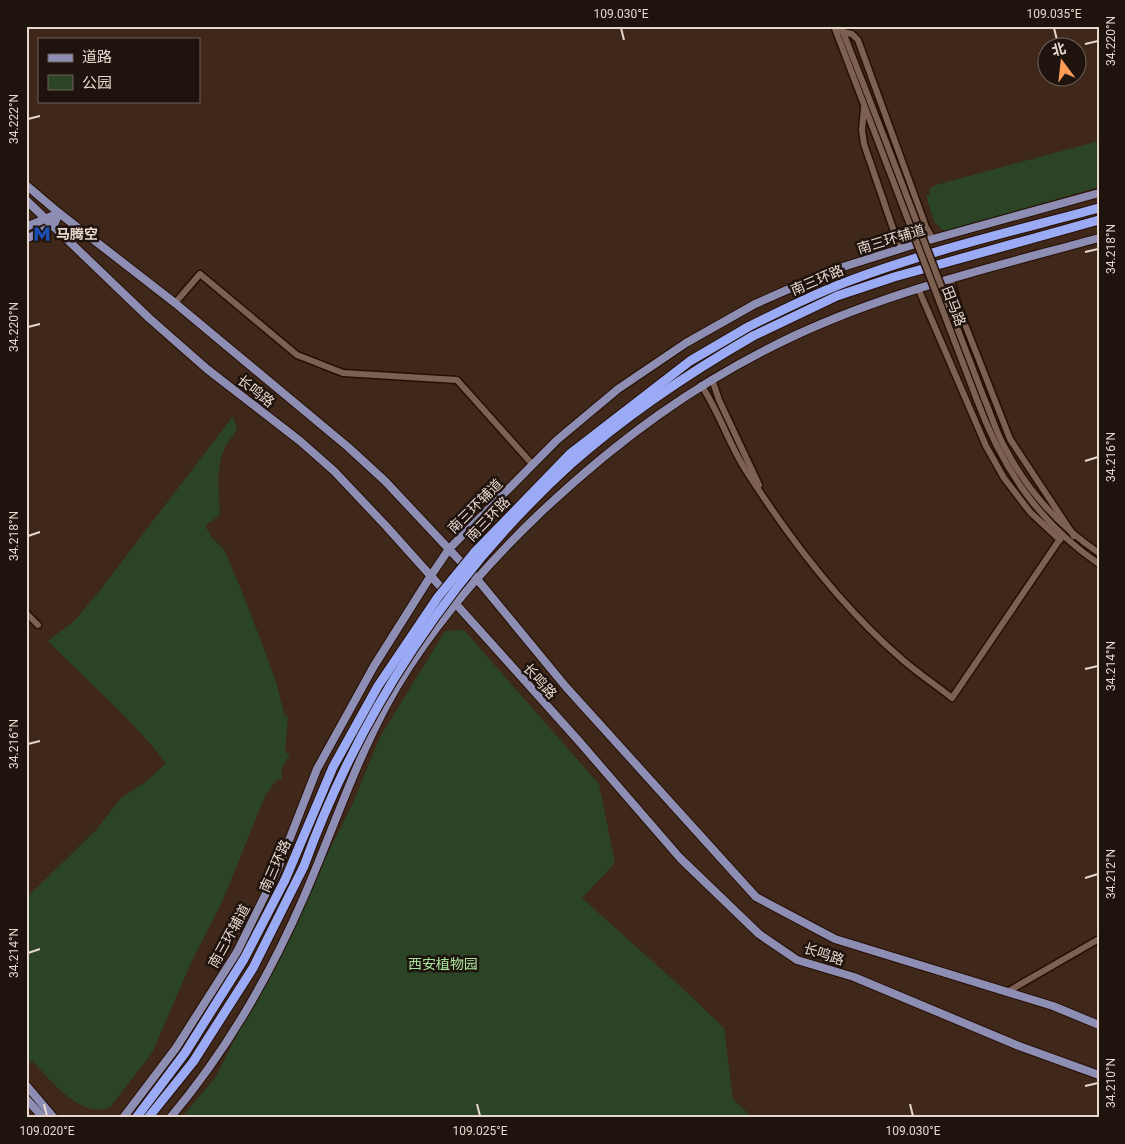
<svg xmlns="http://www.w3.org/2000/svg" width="1125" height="1144" font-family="Roboto,'Noto Sans SC',sans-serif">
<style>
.green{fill:#2a4425}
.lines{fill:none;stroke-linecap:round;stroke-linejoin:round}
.minor-casing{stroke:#250f04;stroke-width:9}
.major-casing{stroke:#250f04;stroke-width:10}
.highway-casing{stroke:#250f04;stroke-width:11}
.minor{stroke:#7c6152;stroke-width:6}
.major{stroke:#8e8db4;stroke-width:8}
.highway{stroke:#9aaaf5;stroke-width:9}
.minor-bridge-casing{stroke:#250f04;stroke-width:9;stroke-linecap:butt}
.highway-bridge-casing{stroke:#250f04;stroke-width:11;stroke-linecap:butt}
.minor-bridge{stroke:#7c6152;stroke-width:6}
.highway-bridge{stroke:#9aaaf5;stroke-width:9}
.ticks{fill:none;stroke:#e7d7cf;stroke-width:2}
.labels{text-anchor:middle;stroke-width:5;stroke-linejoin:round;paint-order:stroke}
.poi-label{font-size:14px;font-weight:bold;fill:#e7d7cf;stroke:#1e130d;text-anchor:start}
.street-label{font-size:14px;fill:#e7d7cf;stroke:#1e130d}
.park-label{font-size:14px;fill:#a9e69d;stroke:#1e130d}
.neatline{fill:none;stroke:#e7d7cf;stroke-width:2}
.ticks-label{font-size:12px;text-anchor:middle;fill:#e7d7cf}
</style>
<rect width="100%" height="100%" fill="#3f2719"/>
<g class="green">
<polygon points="1099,141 1099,187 944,231 934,222 926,195 930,194 929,189 939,184"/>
<path d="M 233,416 L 237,430 L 225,447 L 221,458 L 218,478 L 220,515 L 205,526 L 213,539 L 224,549 C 243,593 260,637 276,682 C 280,694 281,705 285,716 L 288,715 L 285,752 L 290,754 L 281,770 L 283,778 L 276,781 L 265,796 L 223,900 L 191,963 L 152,1053 L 110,1107 C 82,1121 49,1078 32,1061 L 26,1068 L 26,898 L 95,831 L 121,798 L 148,780 L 166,763 C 131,718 88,682 48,641 L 75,620 L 101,589 Z"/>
<polygon points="464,630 599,784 615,863 582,898 680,986 724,1028 733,1099 753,1118 181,1118 215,1078 351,807 380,737 445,631"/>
</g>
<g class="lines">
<g class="minor-casing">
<g id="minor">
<polyline points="834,26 879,144"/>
<polyline points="837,26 843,32 886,142"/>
<polyline points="843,32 852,34 858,40 926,227 933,239"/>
<polyline points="864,108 862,130 864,144 900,249"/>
<polyline points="950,278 959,309 1010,439 1074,536"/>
<polyline points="918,288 986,446 1004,478 1030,512 1060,540"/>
<polyline points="175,303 200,274 297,355 343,373 457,380 533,465"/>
<polyline points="712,379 719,400 759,485"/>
<path d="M 701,385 C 720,413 729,445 747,472 C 791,541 841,607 904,661 C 919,674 936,685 952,698 L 1062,536"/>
<path d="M 984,398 C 991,414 996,432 1005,448 C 1027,490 1059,526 1099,553"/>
<path d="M 977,400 C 1002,468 1039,523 1099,564"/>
<polyline points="26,613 38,625"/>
<polyline points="1007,992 1099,939"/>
</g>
</g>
<g class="major-casing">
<g id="major">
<polyline points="26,185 59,213 175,303 348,447 385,481 477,579 566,687 756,897 835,939 1053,1006 1099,1025"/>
<polyline points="26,200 149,318 207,369 300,441 334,471 386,526 577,739 680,858 759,934 797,960 854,977 1019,1046 1099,1075"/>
<polyline points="26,227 59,213"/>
<polyline points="26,239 54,225 59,213"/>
<polyline points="26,1085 54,1118"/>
<polyline points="26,1099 44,1118"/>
<polyline points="123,1118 176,1048 237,952 277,871 317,769 374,666 430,577 449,549 557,440 618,389 686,343 755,304 830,271 922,242 1099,193"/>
<path d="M 170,1118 C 225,1053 269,977 303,899 C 331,835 353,768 386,706 C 424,635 479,572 537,516 C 616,441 697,381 796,335 C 893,290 997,266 1099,238"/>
</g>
</g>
<g class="highway-casing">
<g id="highway">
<path d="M 748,327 C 780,311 812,295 846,282 C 927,251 1014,231 1099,208"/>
<polyline points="753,336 837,296 894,277 1099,220"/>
<polyline points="136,1118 185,1053 244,959 285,880"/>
<polyline points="148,1118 193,1062 253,968 304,866"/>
</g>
</g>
<use href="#minor" class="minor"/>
<use href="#major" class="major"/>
<use href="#highway" class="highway"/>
<g class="minor-bridge-casing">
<g id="minor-bridge">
<polyline points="886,142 984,398"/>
<polyline points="879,144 977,400"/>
</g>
</g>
<g class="highway-bridge-casing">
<g id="highway-bridge">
<path d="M 304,866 C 359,714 451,573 571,464 C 626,415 689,373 753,336"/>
<polyline points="285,880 333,767 378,686 438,597 474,553 571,453 690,361 748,327"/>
</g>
</g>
<use href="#minor-bridge" class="minor-bridge"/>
<use href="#highway-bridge" class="highway-bridge"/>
</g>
<path class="ticks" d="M 621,28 L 624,40M 1054,28 L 1057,40M 1085,44 L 1098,41M 28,119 L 40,116M 1085,252 L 1098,249M 28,327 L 40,324M 1085,461 L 1098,457M 28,536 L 40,532M 1085,669 L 1098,666M 28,744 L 40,741M 1085,878 L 1098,874M 28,953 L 40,949M 1085,1086 L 1098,1083M 44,1104 L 47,1116M 477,1104 L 480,1116M 910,1104 L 913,1116"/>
<defs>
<g id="metro-bare" transform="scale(1.35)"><path d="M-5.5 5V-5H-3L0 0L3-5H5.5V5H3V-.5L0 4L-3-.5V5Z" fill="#1a4fb4" stroke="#1e130d" stroke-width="2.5" paint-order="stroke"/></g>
</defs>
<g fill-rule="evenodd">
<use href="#metro-bare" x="42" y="234"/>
</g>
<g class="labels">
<g class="poi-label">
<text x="56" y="239">马腾空</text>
</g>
<g class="street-label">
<text transform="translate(891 239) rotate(-17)" y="5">南三环辅道</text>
<text transform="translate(817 280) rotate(-23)" y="5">南三环路</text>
<text transform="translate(954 306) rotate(69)" y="5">田马路</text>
<text transform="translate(256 391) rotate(38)" y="5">长鸣路</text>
<text transform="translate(475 506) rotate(-45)" y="5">南三环辅道</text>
<text transform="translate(488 519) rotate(-46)" y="5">南三环路</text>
<text transform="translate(540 681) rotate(48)" y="5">长鸣路</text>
<text transform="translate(275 866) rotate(-66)" y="5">南三环路</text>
<text transform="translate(229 936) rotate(-61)" y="5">南三环辅道</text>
<text transform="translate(824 954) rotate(18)" y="5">长鸣路</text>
</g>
<g class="park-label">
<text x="443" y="969">西安植物园</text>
</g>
</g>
<rect width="1125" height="1144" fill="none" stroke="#1e130d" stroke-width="55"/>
<rect x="38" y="38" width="162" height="65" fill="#1e130d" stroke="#6e615b"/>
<rect x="48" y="54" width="25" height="8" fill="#8e8db4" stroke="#6e615b"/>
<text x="82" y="62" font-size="15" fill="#e7d7cf">道路</text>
<rect x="48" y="75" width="25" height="15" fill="#2a4425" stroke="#6e615b"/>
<text x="82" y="88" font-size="15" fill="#e7d7cf">公园</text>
<g transform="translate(1062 62) rotate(345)"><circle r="24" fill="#1e130d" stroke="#6e615b"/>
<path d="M0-4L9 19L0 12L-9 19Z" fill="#fe9c57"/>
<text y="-8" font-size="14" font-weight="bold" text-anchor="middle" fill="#e7d7cf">北</text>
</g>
<rect x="28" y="28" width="1070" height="1088" class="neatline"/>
<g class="ticks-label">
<text x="621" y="18">109.030°E</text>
<text x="1054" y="18">109.035°E</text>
<text transform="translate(1111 41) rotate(-90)" y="4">34.220°N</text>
<text transform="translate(14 119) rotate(-90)" y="4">34.222°N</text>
<text transform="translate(1111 249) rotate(-90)" y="4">34.218°N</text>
<text transform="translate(14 327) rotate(-90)" y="4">34.220°N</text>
<text transform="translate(1111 457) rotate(-90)" y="4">34.216°N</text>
<text transform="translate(14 536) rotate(-90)" y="4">34.218°N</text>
<text transform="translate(1111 666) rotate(-90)" y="4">34.214°N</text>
<text transform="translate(14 744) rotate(-90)" y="4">34.216°N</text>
<text transform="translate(1111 874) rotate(-90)" y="4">34.212°N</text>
<text transform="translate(14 953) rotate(-90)" y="4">34.214°N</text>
<text transform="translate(1111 1083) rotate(-90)" y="4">34.210°N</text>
<text x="47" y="1135">109.020°E</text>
<text x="480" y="1135">109.025°E</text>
<text x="913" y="1135">109.030°E</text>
</g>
</svg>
